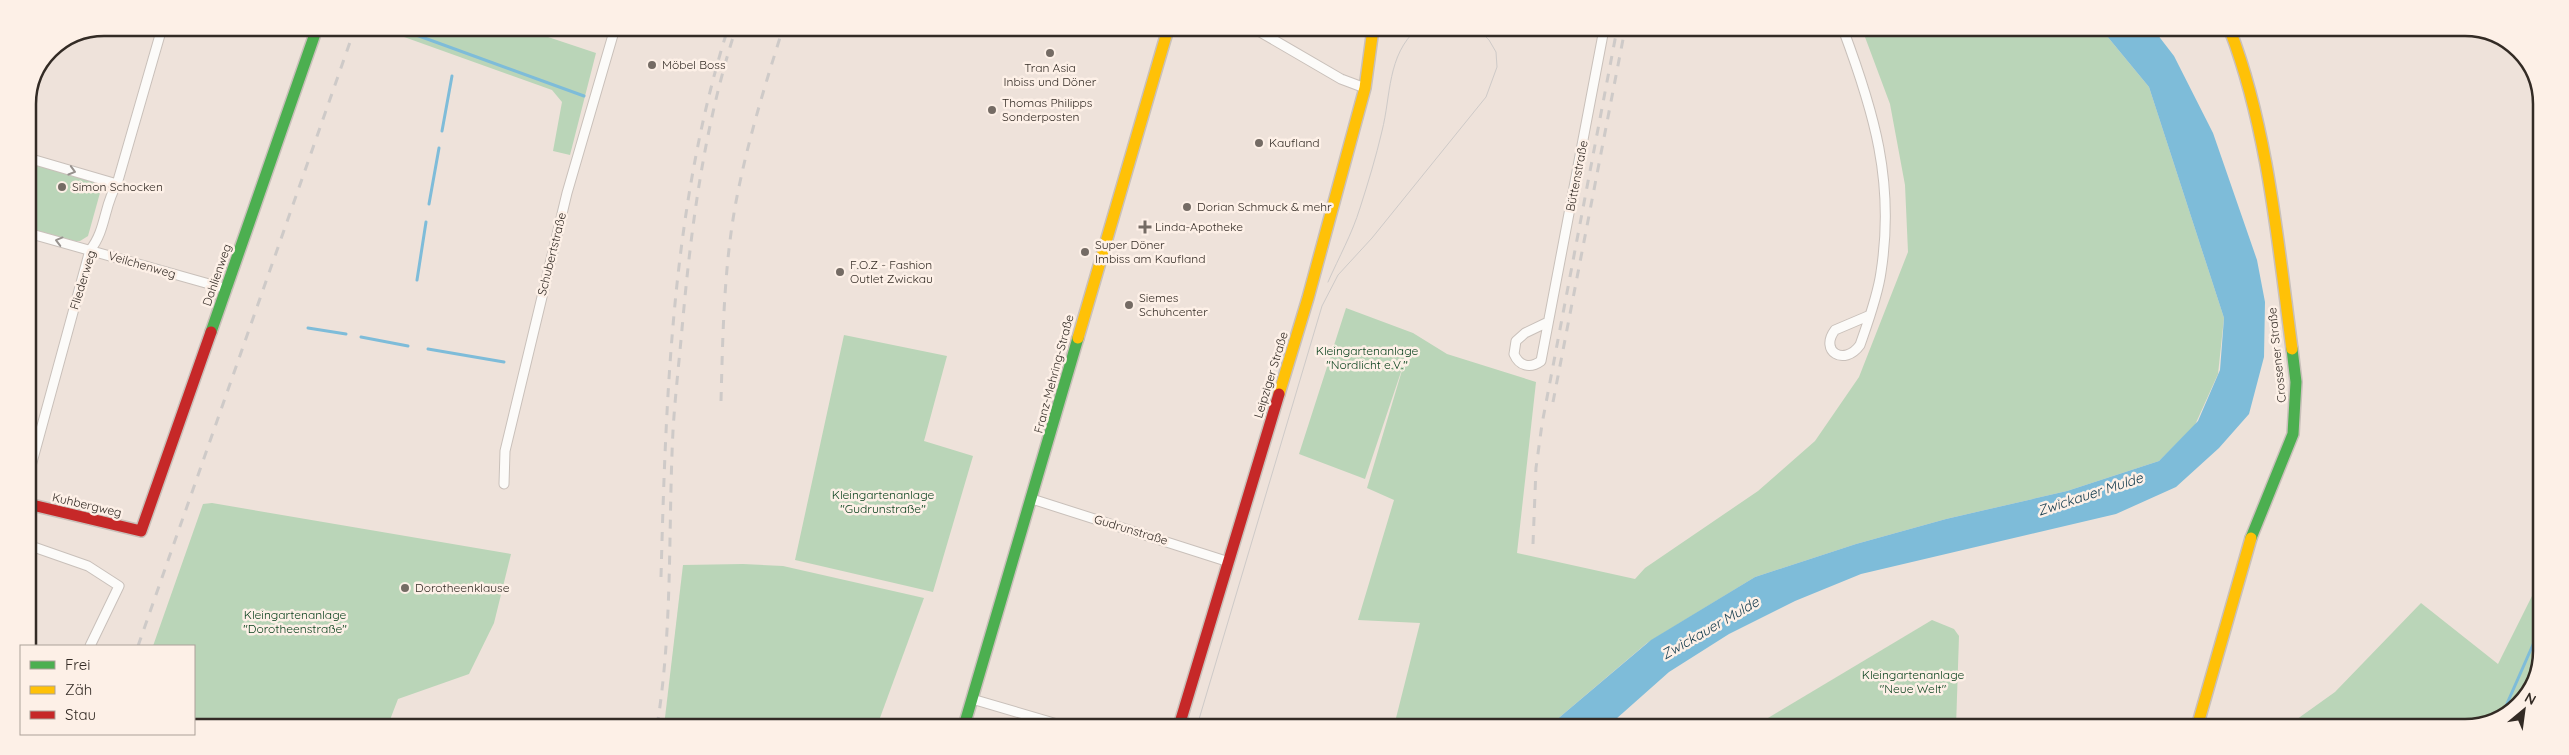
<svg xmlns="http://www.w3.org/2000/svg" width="2569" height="755" font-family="Quicksand,sans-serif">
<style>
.green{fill:#bad5b8}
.water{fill:#7ebcd9}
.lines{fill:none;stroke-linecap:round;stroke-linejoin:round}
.stream{stroke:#7ebcd9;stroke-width:3}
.street-casing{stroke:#c9c0ba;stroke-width:11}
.fast-casing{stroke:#c9c0ba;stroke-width:14}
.slow-casing{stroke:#c9c0ba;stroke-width:14}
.jam-casing{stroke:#c9c0ba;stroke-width:14}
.street{stroke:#fcfbf9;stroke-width:9}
.fast{stroke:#4caf50;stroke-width:11}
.slow{stroke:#ffc107;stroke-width:11}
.jam{stroke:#c62828;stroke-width:11}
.tram{stroke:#cecac8;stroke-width:1}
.rail{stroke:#cecac8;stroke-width:3;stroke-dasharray:9 9;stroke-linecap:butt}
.oneway{stroke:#98938f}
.poi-dot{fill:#746b64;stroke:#fdf0e7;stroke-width:2}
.labels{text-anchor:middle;stroke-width:5;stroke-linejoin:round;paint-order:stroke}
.poi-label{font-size:12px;fill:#332b25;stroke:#fdf0e7;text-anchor:start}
.street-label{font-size:12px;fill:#332b25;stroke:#fdf0e7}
.park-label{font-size:12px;fill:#0a411d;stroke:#fdf0e7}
.water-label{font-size:14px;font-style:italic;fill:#0f384b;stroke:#fdf0e7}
.rim{fill:none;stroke:#332b25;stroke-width:2.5}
</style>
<rect width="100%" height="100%" fill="#eee2da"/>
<g class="green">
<polygon points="379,28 521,28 596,53 570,155 553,151 562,102 552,90"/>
<polygon points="1862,29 2102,30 2149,87 2224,318 2218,374 2195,425 2159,461 2067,491 1946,519 1856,544 1755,577 1647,643 1548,727 1404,726 1395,722 1420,623 1358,620 1394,500 1367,488 1406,357 1365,479 1299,454 1346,308 1413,333 1447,354 1536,382 1517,553 1635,579 1645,568 1758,491 1815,441 1859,377 1908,252 1905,185 1890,104"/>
<polygon points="28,161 103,182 88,236 80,241 75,241 28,228"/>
<polygon points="844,335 947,356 924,441 973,456 933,592 795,560"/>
<polygon points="212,503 511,554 494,623 469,674 398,699 388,725 194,725 194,646 153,646 203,504"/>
<polygon points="743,564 783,566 924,598 877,726 664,726 683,565"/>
<polygon points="2539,582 2539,670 2512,711 2465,727 2286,727 2335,692 2421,603 2498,664"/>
<polygon points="1932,620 1954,629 1959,636 1956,727 1753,727"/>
</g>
<polygon class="water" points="2102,30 2154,30 2174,56 2213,133 2257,260 2265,302 2264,357 2249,414 2219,448 2176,487 2116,514 1861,574 1795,601 1729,634 1669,672 1607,727 1548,727 1651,640 1755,577 1856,544 1946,519 2067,491 2159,461 2198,421 2220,370 2224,318 2149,87"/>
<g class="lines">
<g class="stream">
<polyline points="397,28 584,96"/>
<polyline points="442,131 452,76"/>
<polyline points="429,204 439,148"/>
<polyline points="417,280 426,222"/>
<polyline points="308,328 346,334"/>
<polyline points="361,337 408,346"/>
<polyline points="428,349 504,362"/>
<polyline points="2502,715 2539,631"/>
</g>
<g class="street-casing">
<g id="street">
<polyline points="1255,29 1341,79 1365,88"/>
<path d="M 1843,29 C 1874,112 1895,182 1881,272 C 1878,295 1868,322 1860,345 C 1844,367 1819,351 1835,330 L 1868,316"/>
<polyline points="28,158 117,184"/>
<polyline points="28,233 227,289"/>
<path d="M 1548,322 L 1525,333 L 1516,341 L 1514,354 C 1519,366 1530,369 1541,361 L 1604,29"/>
<path d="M 28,477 L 90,250 C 106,231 104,204 117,184 L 162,28"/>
<polyline points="504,484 505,451 567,193 615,28"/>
<polyline points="1032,499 1229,562"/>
<polyline points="28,545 88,566 119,586 90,646"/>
<polyline points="972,699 1064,726"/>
</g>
</g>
<g class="fast-casing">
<g id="fast">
<polyline points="211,332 317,28"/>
<polyline points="2251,538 2293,434 2296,382 2292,349"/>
<polyline points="964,726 1078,338"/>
</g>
</g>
<g class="slow-casing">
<g id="slow">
<path d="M 2230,30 C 2268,129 2278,244 2292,349"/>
<polyline points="1078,338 1168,29"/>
<polyline points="1279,394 1308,298 1365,88 1373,29"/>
<polyline points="2197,727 2251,538"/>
</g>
</g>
<g class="jam-casing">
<g id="jam">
<polyline points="28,504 141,531 211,332"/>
<polyline points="1179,726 1279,394"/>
</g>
</g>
<use href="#street" class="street"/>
<use href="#fast" class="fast"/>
<use href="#slow" class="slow"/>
<use href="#jam" class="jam"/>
<g class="tram">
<path d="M 1328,282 C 1339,257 1352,234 1360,208 C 1368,183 1376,157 1382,131 C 1391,96 1387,55 1417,29"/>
<polyline points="1197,726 1322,306 1338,275 1372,238 1486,97 1497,67 1496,52 1489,40 1478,29"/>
</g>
<g class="rail">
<path d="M 721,401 C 723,328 724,254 740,182 C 751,130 767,79 783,28"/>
<polyline points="1553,402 1625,29"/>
<polyline points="1533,544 1536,468 1542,424 1617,29"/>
<path d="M 661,577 C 666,393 672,205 728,28"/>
<polyline points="138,646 355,28"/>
<path d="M 657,726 C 673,628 668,529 673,431 C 675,397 679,363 682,329 C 691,227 704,126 736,28"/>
</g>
</g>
<defs><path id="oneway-chevron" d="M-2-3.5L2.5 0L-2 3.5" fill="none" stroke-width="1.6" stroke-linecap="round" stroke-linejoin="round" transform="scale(1.25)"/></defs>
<g class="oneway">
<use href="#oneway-chevron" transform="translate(72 171) rotate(16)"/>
<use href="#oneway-chevron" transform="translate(59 241) rotate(-165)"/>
</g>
<g class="poi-dot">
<circle cx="1050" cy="53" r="5"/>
<circle cx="652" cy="65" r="5"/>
<circle cx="992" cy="110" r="5"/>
<circle cx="1259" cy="143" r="5"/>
<circle cx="62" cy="187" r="5"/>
<circle cx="1187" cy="207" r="5"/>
<path d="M1142.5 219.5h5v5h5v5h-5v5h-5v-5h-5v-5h5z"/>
<circle cx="1085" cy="252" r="5"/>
<circle cx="840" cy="272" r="5"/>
<circle cx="1129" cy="305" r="5"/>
<circle cx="405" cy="588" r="5"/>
</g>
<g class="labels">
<g class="poi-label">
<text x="662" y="69">Möbel Boss</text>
<text x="1050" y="72" text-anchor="middle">Tran Asia<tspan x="1050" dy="14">Inbiss und Döner</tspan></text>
<text x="1002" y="107">Thomas Philipps<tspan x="1002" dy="14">Sonderposten</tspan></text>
<text x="1269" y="147">Kaufland</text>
<text x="72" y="191">Simon Schocken</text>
<text x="1197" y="211">Dorian Schmuck &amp; mehr</text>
<text x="1155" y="231">Linda-Apotheke</text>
<text x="1095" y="249">Super Döner<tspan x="1095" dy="14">Imbiss am Kaufland</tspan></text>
<text x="850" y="269">F.O.Z - Fashion<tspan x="850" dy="14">Outlet Zwickau</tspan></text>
<text x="1139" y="302">Siemes<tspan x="1139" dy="14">Schuhcenter</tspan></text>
<text x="415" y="592">Dorotheenklause</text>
</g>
<g class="street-label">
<text transform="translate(1577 176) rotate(-79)" y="4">Büttenstraße</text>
<text transform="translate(552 254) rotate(-76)" y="4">Schubertstraße</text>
<text transform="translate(142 265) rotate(16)" y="4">Veilchenweg</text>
<text transform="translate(217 275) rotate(-71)" y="4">Dahlienweg</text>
<text transform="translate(83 280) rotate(-73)" y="4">Fliederweg</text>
<text transform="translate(2277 355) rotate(-96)" y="4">Crossener Straße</text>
<text transform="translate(1054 374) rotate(-75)" y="4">Franz-Mehring-Straße</text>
<text transform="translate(1271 375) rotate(-73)" y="4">Leipziger Straße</text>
<text transform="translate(87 505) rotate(13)" y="4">Kuhbergweg</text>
<text transform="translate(1131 530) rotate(17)" y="4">Gudrunstraße</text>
</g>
<g class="park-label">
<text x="1367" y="355">Kleingartenanlage<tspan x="1367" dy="14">"Nordlicht e.V."</tspan></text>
<text x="883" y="499">Kleingartenanlage<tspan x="883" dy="14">"Gudrunstraße"</tspan></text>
<text x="295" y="619">Kleingartenanlage<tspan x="295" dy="14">"Dorotheenstraße"</tspan></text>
<text x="1913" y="679">Kleingartenanlage<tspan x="1913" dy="14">"Neue Welt"</tspan></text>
</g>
<g class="water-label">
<text transform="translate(2090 494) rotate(-18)" y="5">Zwickauer Mulde</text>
<text transform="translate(1710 628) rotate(-30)" y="5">Zwickauer Mulde</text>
</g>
</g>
<path d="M0 0H2569V755H0ZM104 36H2465A68 68 0 0 1 2533 104V651A68 68 0 0 1 2465 719H104A68 68 0 0 1 36 651V104A68 68 0 0 1 104 36Z" fill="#fdf0e7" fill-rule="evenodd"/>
<path class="rim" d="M104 36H2465A68 68 0 0 1 2533 104V651A68 68 0 0 1 2465 719H104A68 68 0 0 1 36 651V104A68 68 0 0 1 104 36Z"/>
<rect x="20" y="645" width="175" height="90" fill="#fdf0e7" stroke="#aca199"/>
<rect x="30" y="661" width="25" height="8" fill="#4caf50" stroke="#aca199"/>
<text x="65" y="670" font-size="15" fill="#332b25">Frei</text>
<rect x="30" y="686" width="25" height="8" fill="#ffc107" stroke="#aca199"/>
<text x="65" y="695" font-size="15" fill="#332b25">Zäh</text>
<rect x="30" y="711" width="25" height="8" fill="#c62828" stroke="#aca199"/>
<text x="65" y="720" font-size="15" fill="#332b25">Stau</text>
<g transform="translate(2524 710) rotate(29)" stroke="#fdf0e7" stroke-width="4" paint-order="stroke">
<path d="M0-4L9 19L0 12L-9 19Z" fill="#332b25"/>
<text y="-8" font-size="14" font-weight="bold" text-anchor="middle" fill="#332b25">N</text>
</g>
</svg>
